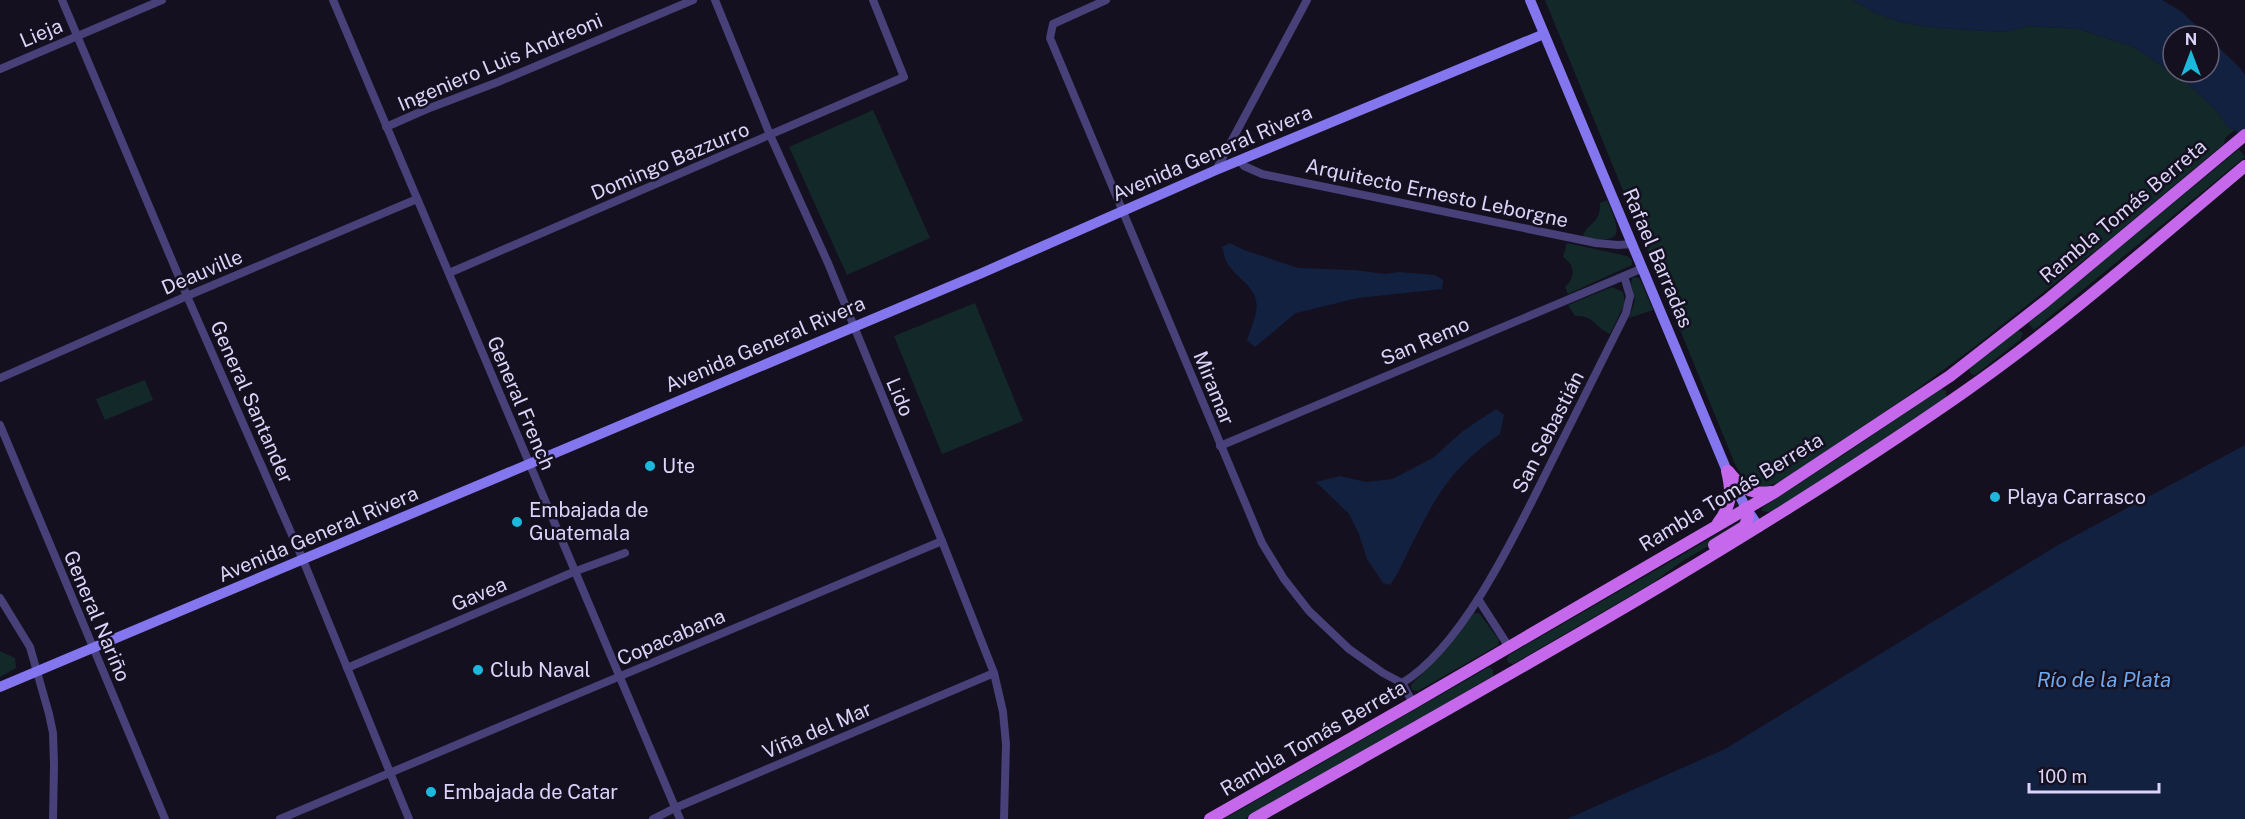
<svg xmlns="http://www.w3.org/2000/svg" width="2245" height="819" font-family="'Public Sans',sans-serif">
<style>
.green{fill:#132829}
.water{fill:#132140}
.lines{fill:none;stroke-linecap:round;stroke-linejoin:round}
.street{stroke:#474079;stroke-width:8}
.secondary{stroke:#8376ee;stroke-width:10}
.primary{stroke:#c668ec;stroke-width:12}
.poi-dot{fill:#1cb9dd;stroke:#14101f;stroke-width:2}
.labels{text-anchor:middle;stroke-width:5;stroke-linejoin:round;paint-order:stroke}
.street-label{font-size:20px;fill:#dbd4f9;stroke:#14101f}
.poi-label{font-size:20px;fill:#dbd4f9;stroke:#14101f;text-anchor:start}
.water-label{font-size:21px;font-style:italic;fill:#6ea7ed;stroke:#14101f}
</style>
<rect width="100%" height="100%" fill="#14101f"/>
<g class="green">
<path d="M 1545,0 L 1853,0 L 1873,12 L 1903,23 L 1937,28 L 2005,32 L 2029,26 L 2079,29 L 2134,47 L 2185,81 L 2216,110 L 2227,126 L 2235,130 L 2226,137 L 2224,144 L 2103,245 L 1973,348 L 1905,398 L 1783,480 C 1759,493 1747,485 1735,464 Z"/>
<polygon points="873,110 930,238 847,275 789,147"/>
<polygon points="2239,149 2245,157 2046,320 2034,330 2028,323"/>
<path d="M 1607,200 C 1621,232 1625,245 1583,237 C 1585,224 1601,225 1600,203 Z"/>
<path d="M 1567,243 L 1627,256 L 1632,260 L 1632,265 L 1568,294 L 1565,287 C 1576,277 1575,265 1563,257 Z"/>
<polygon points="1636,277 1640,279 1653,310 1629,318 1635,301 1631,285 1632,278"/>
<path d="M 1612,287 L 1623,292 L 1625,303 L 1610,334 C 1594,327 1595,315 1575,316 L 1568,305 Z"/>
<polygon points="975,303 1023,421 942,454 894,336"/>
<polygon points="2018,330 2023,333 2020,340 1975,375 1971,374 1969,367"/>
<polygon points="145,380 153,400 105,420 96,399"/>
<polygon points="1941,388 1946,391 1946,397 1781,508 1769,512 1761,511 1763,507 1854,448"/>
<polygon points="1741,521 1743,526 1681,562 1651,584 1513,664 1509,663 1507,660 1509,655"/>
<polygon points="1474,613 1479,613 1499,640 1498,645 1418,691 1412,690 1411,685 1440,655"/>
<polygon points="0,651 15,658 16,668 0,677"/>
<polygon points="1489,667 1493,670 1493,676 1245,819 1224,819"/>
</g>
<g class="water">
<polygon points="1853,0 2162,0 2182,12 2207,36 2173,36 2173,72 2209,72 2209,38 2240,68 2245,75 2245,142 2235,130 2227,126 2216,110 2185,81 2134,47 2079,29 2029,26 2005,32 1937,28 1903,23 1873,12"/>
<path d="M 1230,243 L 1244,250 L 1298,268 L 1354,270 L 1385,274 L 1399,272 L 1435,275 L 1443,280 L 1442,289 L 1358,298 L 1296,313 L 1255,347 L 1247,340 C 1250,331 1254,322 1256,312 C 1261,287 1236,280 1226,261 C 1224,257 1224,251 1222,247 Z"/>
<path d="M 1496,409 L 1504,415 L 1500,434 C 1456,465 1440,488 1416,536 C 1407,552 1401,570 1390,585 L 1383,583 L 1367,559 L 1359,534 L 1349,514 L 1316,482 L 1340,476 L 1366,482 L 1392,479 L 1433,458 L 1463,431 Z"/>
<polygon points="2245,445 2245,819 1567,819 1725,749 2058,545"/>
</g>
<g class="lines">
<g class="street">
<polyline points="62,0 187,296 303,560 409,819"/>
<polyline points="333,0 680,819"/>
<polyline points="715,0 770,135 828,263 942,541 994,673 1003,712 1006,744 1004,819"/>
<polyline points="1106,0 1053,24 1050,38 1262,543 1284,579 1309,611 1349,649 1383,673 1402,683 1413,703"/>
<polyline points="0,69 162,0"/>
<polyline points="386,127 427,109 498,82 693,0"/>
<polyline points="1239,160 1244,166 1262,174 1596,243 1618,245 1633,244"/>
<polyline points="1216,170 1307,0"/>
<polyline points="449,273 904,77 873,0"/>
<polyline points="0,378 187,296 417,199"/>
<polyline points="0,425 165,819"/>
<polyline points="1220,446 1643,268"/>
<polyline points="0,598 30,647 49,714 53,733 54,765 53,819"/>
<polyline points="1478,599 1509,647"/>
<polyline points="347,668 576,571 625,553"/>
<path d="M 1402,683 C 1464,646 1518,529 1550,465 C 1575,414 1601,364 1626,313 L 1630,296 L 1624,276"/>
<polyline points="280,819 942,541"/>
<polyline points="653,819 675,808 994,673"/>
</g>
<g class="secondary">
<polyline points="1530,0 1727,471 1746,508 1759,527"/>
<polyline points="0,687 982,273 1216,170 1544,34"/>
</g>
<g class="primary">
<path d="M 1728,471 C 1741,487 1749,495 1771,492"/>
<path d="M 1718,523 C 1732,505 1732,491 1727,471"/>
<polyline points="1714,545 1745,526 1748,517 1746,508"/>
<polyline points="1210,819 1413,703 1775,492 1950,376 2046,301 2245,135"/>
<path d="M 1254,819 C 1493,683 1735,551 1961,394 C 2060,325 2152,244 2245,166"/>
</g>
</g>
<g class="poi-dot">
<circle cx="650" cy="466" r="6"/>
<circle cx="1995" cy="497" r="6"/>
<circle cx="517" cy="522" r="6"/>
<circle cx="478" cy="670" r="6"/>
<circle cx="431" cy="792" r="6"/>
</g>
<g class="labels">
<g class="street-label">
<text transform="translate(41 33) rotate(-23)" y="7">Lieja</text>
<text transform="translate(500 62) rotate(-23)" y="7">Ingeniero Luis Andreoni</text>
<text transform="translate(1212 153) rotate(-23)" y="7">Avenida General Rivera</text>
<text transform="translate(670 161) rotate(-23)" y="7">Domingo Bazzurro</text>
<text transform="translate(1437 193) rotate(12)" y="7">Arquitecto Ernesto Leborgne</text>
<text transform="translate(2123 211) rotate(-40)" y="7">Rambla Tomás Berreta</text>
<text transform="translate(1658 258) rotate(67)" y="7">Rafael Barradas</text>
<text transform="translate(202 272) rotate(-23)" y="7">Deauville</text>
<text transform="translate(1425 341) rotate(-23)" y="7">San Remo</text>
<text transform="translate(765 344) rotate(-23)" y="7">Avenida General Rivera</text>
<text transform="translate(1214 388) rotate(68)" y="7">Miramar</text>
<text transform="translate(900 397) rotate(67)" y="7">Lido</text>
<text transform="translate(252 402) rotate(66)" y="7">General Santander</text>
<text transform="translate(521 403) rotate(67)" y="7">General French</text>
<text transform="translate(1548 432) rotate(-63)" y="7">San Sebastián</text>
<text transform="translate(1731 492) rotate(-31)" y="7">Rambla Tomás Berreta</text>
<text transform="translate(318 534) rotate(-23)" y="7">Avenida General Rivera</text>
<text transform="translate(479 594) rotate(-23)" y="7">Gavea</text>
<text transform="translate(97 616) rotate(67)" y="7">General Nariño</text>
<text transform="translate(671 637) rotate(-23)" y="7">Copacabana</text>
<text transform="translate(817 730) rotate(-23)" y="7">Viña del Mar</text>
<text transform="translate(1313 738) rotate(-30)" y="7">Rambla Tomás Berreta</text>
</g>
<g class="poi-label">
<text x="662" y="473">Ute</text>
<text x="2007" y="504">Playa Carrasco</text>
<text x="529" y="517">Embajada de<tspan x="529" dy="23">Guatemala</tspan></text>
<text x="490" y="677">Club Naval</text>
<text x="443" y="799">Embajada de Catar</text>
</g>
<g class="water-label">
<text x="2104" y="687">Río de la Plata</text>
</g>
</g>
<g transform="translate(2191 54)"><circle r="28" fill="#14101f" stroke="#645e76" stroke-width="1.5"/>
<path d="M0-4.5L10 22L0 15L-10 22Z" fill="#1cb9dd"/>
<text y="-9" font-size="16" font-weight="bold" text-anchor="middle" fill="#dbd4f9">N</text>
</g>
<path d="M2029 783v9h130v-9" fill="none" stroke="#dbd4f9" stroke-width="3"/>
<text x="2038" y="783" font-size="18" fill="#dbd4f9" stroke="#14101f" stroke-width="4.5" paint-order="stroke">100 m</text>
</svg>
